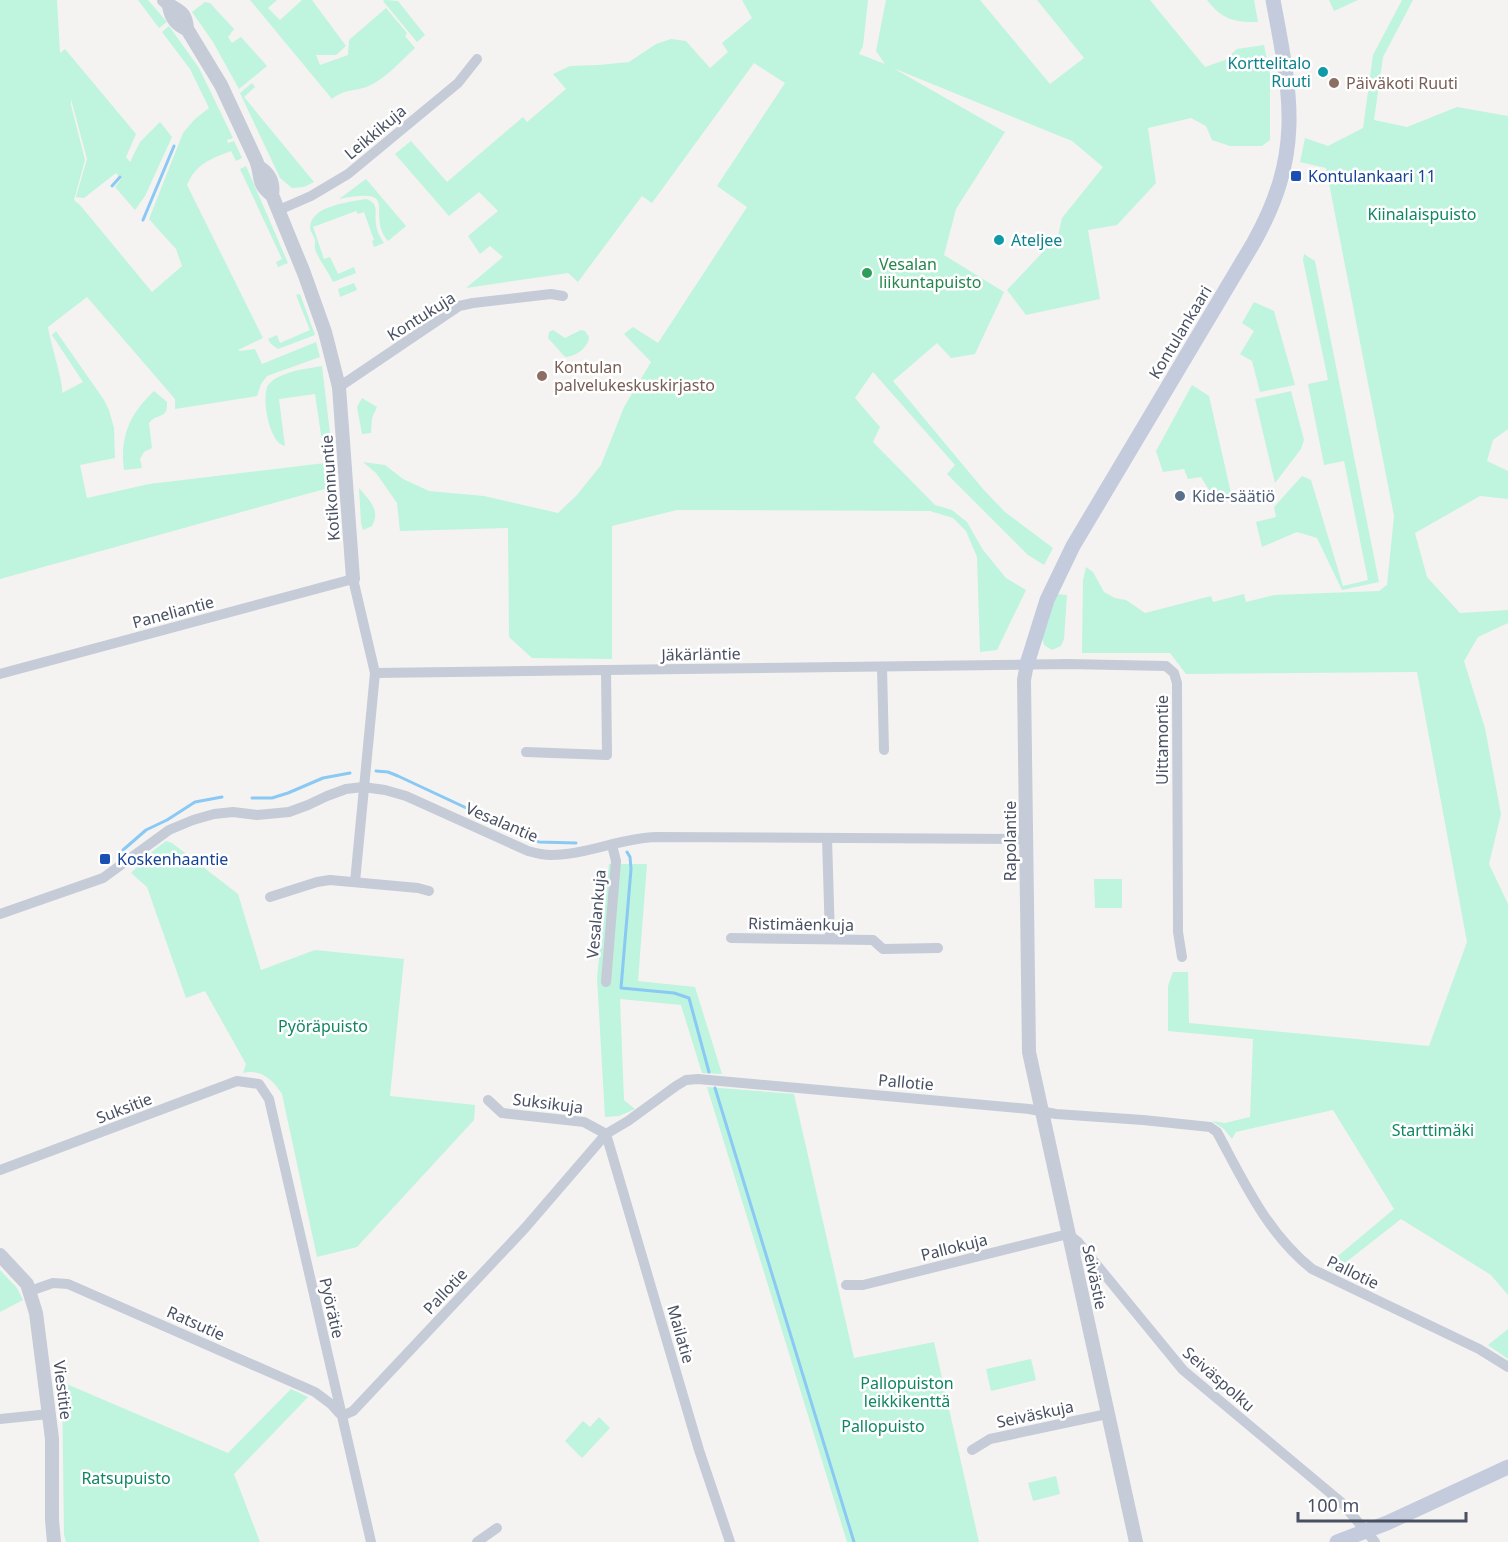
<svg xmlns="http://www.w3.org/2000/svg" width="1508" height="1542" font-family="'Noto Sans',sans-serif">
<style>
.green{fill:#bff4de}
.lines{fill:none;stroke-linecap:round;stroke-linejoin:round}
.stream{stroke:#89c9f4;stroke-width:3}
.minor{stroke:#c5cbd7;stroke-width:10}
.tertiary{stroke:#c5cbd7;stroke-width:14}
.secondary{stroke:#c4cbdc;stroke-width:15}
.culture-dot{fill:#0f9aa8;stroke:#fff;stroke-width:2}
.education-dot{fill:#8d6e63;stroke:#fff;stroke-width:2}
.transit-dot{fill:#1a4fb4;stroke:#fff;stroke-width:2}
.leisure-dot{fill:#2e9e5b;stroke:#fff;stroke-width:2}
.service-dot{fill:#5c6f8a;stroke:#fff;stroke-width:2}
.labels{text-anchor:middle;stroke-width:5;stroke-linejoin:round;paint-order:stroke}
.culture-label{font-size:16px;fill:#0d838f;stroke:#fff;text-anchor:end}
.education-label{font-size:16px;fill:#785e54;stroke:#fff;text-anchor:start}
.street-label{font-size:16px;fill:#485062;stroke:#fff}
.transit-label{font-size:16px;fill:#164399;stroke:#fff;text-anchor:start}
.park-label{font-size:16px;fill:#108662;stroke:#fff}
.leisure-label{font-size:16px;fill:#27864d;stroke:#fff;text-anchor:start}
.service-label{font-size:16px;fill:#4e5e75;stroke:#fff;text-anchor:start}
</style>
<rect width="100%" height="100%" fill="#f4f3f2"/>
<g class="green">
<path d="M 0,0 L 57,0 L 60,53 L 65,49 L 136,134 L 126,157 L 130,162 L 140,142 L 160,122 L 172,137 L 145,196 L 135,210 L 115,187 L 121,179 L 116,173 L 84,198 L 76,197 L 87,159 L 71,99 L 71,105 L 85,160 L 74,200 L 80,205 L 152,292 L 182,266 L 176,249 L 149,219 L 183,133 L 195,119 L 209,108 L 190,69 L 162,32 L 169,26 L 199,68 L 233,138 L 227,140 L 228,143 L 234,141 L 242,158 L 236,161 L 231,151 C 210,159 196,164 187,185 L 263,338 L 238,350 L 240,351 L 255,349 L 262,364 L 316,342 L 320,357 L 267,376 L 261,384 L 257,396 L 175,409 L 175,399 L 87,297 L 48,327 C 50,342 64,384 62,393 L 83,382 L 52,335 L 56,331 L 104,400 L 109,410 L 114,428 L 115,458 L 80,465 L 87,498 L 149,484 L 325,463 L 328,463 L 332,487 L 0,579 Z"/>
<polygon points="138,0 148,0 167,22 159,28"/>
<path d="M 250,0 L 277,0 L 268,8 L 280,20 L 302,0 L 312,0 L 346,46 L 336,55 L 316,55 L 320,65 L 348,55 L 349,40 L 386,8 L 407,33 L 405,36 L 415,48 C 402,60 387,77 371,85 C 357,92 345,88 332,99 Z"/>
<polygon points="385,0 398,1 425,35 417,42 383,1"/>
<polygon points="742,0 868,0 863,46 859,54 885,64 876,51 886,0 980,0 1050,84 1084,58 1037,0 1150,0 1205,67 1225,60 1237,49 1264,45 1270,75 1270,140 1262,146 1230,146 1212,140 1206,126 1191,118 1148,128 1156,183 1117,225 1088,230 1100,299 1026,315 1007,290 1058,236 1062,218 1103,167 1072,141 893,68 1005,132 956,209 944,255 1004,292 975,354 951,358 937,343 893,381 983,489 1005,512 1053,548 1044,565 1028,555 947,474 955,465 873,372 855,398 880,427 873,442 935,505 952,510 967,522 983,550 1006,578 1026,590 997,650 980,652 977,557 966,531 953,518 930,511 677,510 612,526 612,659 532,658 509,637 508,528 400,531 397,503 376,473 363,462 385,465 403,479 429,491 484,496 558,513 577,495 601,465 624,407 651,362 624,334 633,327 658,343 747,207 717,186 785,83 754,63 652,203 642,196 578,282 568,273 466,288 503,257 490,246 480,254 468,236 498,211 479,192 449,216 395,154 411,141 447,182 523,117 527,122 566,89 553,74 570,66 599,65 629,62 656,44 671,39 686,41 710,68 728,52 722,43 752,18"/>
<path d="M 1207,0 L 1254,0 L 1258,22 C 1233,22 1223,20 1207,0 Z"/>
<polygon points="1329,0 1358,0 1334,11"/>
<polygon points="1402,0 1413,0 1383,57 1374,120 1407,127 1457,107 1508,116 1508,429 1493,440 1487,461 1508,471 1508,499 1480,496 1415,533 1427,577 1460,613 1508,610 1508,623 1478,637 1464,661 1485,728 1501,814 1489,864 1508,904 1508,1295 1491,1275 1401,1219 1336,1270 1326,1266 1394,1209 1333,1110 1236,1132 1232,1139 1224,1129 1212,1121 1225,1123 1250,1117 1253,1039 1168,1031 1168,986 1173,972 1188,972 1189,1023 1429,1046 1467,942 1417,672 1186,674 1170,653 1082,653 1083,580 1086,567 1093,572 1104,592 1115,598 1126,600 1145,613 1211,596 1213,602 1244,594 1246,602 1274,595 1379,591 1387,585 1394,516 1326,168 1300,162 1305,138 1328,146 1363,128 1373,55"/>
<polygon points="205,2 210,3 234,29 228,37 232,43 241,37 267,66 239,89 213,42 192,12"/>
<polygon points="252,83 255,87 244,97 314,182 304,187 292,188 280,178 240,93"/>
<polygon points="246,166 288,263 278,267 276,262 282,259 240,169"/>
<path d="M 366,179 L 406,226 L 388,241 C 365,213 403,186 339,199 Z"/>
<path d="M 366,199 C 380,203 374,213 376,224 C 377,232 380,237 384,243 L 374,247 L 372,241 L 374,240 L 364,212 L 358,214 L 356,211 L 313,227 L 324,259 L 330,257 L 338,274 L 354,267 L 356,273 L 333,282 C 328,271 322,264 317,254 C 314,248 315,245 315,240 C 314,235 310,232 310,227 C 312,205 350,202 366,199 Z"/>
<polygon points="1304,254 1315,261 1379,582 1342,590 1317,538 1297,532 1262,547 1256,522 1276,517 1274,507 1302,476 1311,480 1343,586 1368,580 1344,461 1324,465 1308,384 1328,380 1303,260"/>
<polygon points="354,283 357,290 340,297 338,289"/>
<polygon points="300,294 315,335 278,349 271,344 268,339 277,335 280,343 310,330 296,295"/>
<polygon points="1254,302 1274,311 1295,385 1260,392 1252,361 1240,354 1254,331 1242,323"/>
<path d="M 553,330 L 565,338 L 581,330 L 585,331 L 589,337 C 588,348 575,357 565,357 L 548,338 L 549,332 Z"/>
<path d="M 322,366 L 331,442 L 322,443 L 322,441 L 315,394 L 279,399 L 285,446 C 269,444 260,394 269,384 C 281,371 306,369 322,366 Z"/>
<polygon points="1192,385 1209,396 1233,502 1216,501 1201,477 1188,479 1184,469 1163,472 1156,451"/>
<path d="M 154,391 L 167,402 C 168,420 158,412 149,423 L 152,448 L 144,452 L 140,459 L 142,468 L 124,470 C 120,436 129,415 154,391 Z"/>
<polygon points="1291,391 1304,440 1301,449 1275,483 1255,399"/>
<polygon points="362,398 377,407 372,418 371,433 362,434 357,407"/>
<path d="M 359,488 C 369,500 381,510 372,526 L 363,530 L 361,523 Z"/>
<polygon points="1056,594 1067,595 1064,639 1061,646 1052,650 1044,645 1042,638"/>
<path d="M 166,841 L 172,843 L 238,894 L 261,970 L 315,950 L 404,959 L 390,1096 L 475,1105 L 474,1120 L 357,1247 L 317,1257 L 282,1094 C 272,1079 261,1069 243,1073 L 246,1064 L 205,991 L 186,998 L 147,887 L 131,873 L 153,851 Z"/>
<polygon points="609,864 647,864 638,981 695,987 722,1074 702,1073 681,1005 620,999 624,1100 635,1109 619,1116 605,1117 597,978"/>
<polygon points="1094,879 1122,879 1122,908 1095,908"/>
<polygon points="707,1087 794,1094 854,1358 934,1342 979,1542 847,1542"/>
<polygon points="0,1270 17,1288 23,1300 0,1312"/>
<polygon points="1508,1329 1508,1359 1488,1345"/>
<polygon points="1031,1359 1036,1380 991,1391 986,1369"/>
<polygon points="62,1382 228,1453 291,1389 308,1397 234,1474 260,1542 66,1542 64,1534"/>
<polygon points="599,1417 610,1428 582,1458 565,1441 583,1421 590,1427"/>
<polygon points="1056,1476 1060,1494 1033,1501 1028,1483"/>
</g>
<g class="lines">
<g class="stream">
<polyline points="112,186 120,177"/>
<polyline points="143,220 174,146"/>
<polyline points="376,771 388,772 398,776 539,842 576,843"/>
<polyline points="252,798 272,798 288,793 323,778 350,773"/>
<polyline points="123,850 146,830 167,820 195,802 222,797"/>
<polyline points="627,852 630,857 631,869 621,988 674,993 689,998 709,1072"/>
<polyline points="715,1088 854,1542"/>
</g>
<g class="minor">
<polyline points="279,210 311,196 348,174 458,83 477,59"/>
<polyline points="339,387 459,306 473,303 551,294 563,296"/>
<polyline points="882,667 884,750"/>
<polyline points="375,673 1067,664 1166,666 1174,673 1177,683 1178,932 1182,957"/>
<polyline points="0,674 353,579 375,673 355,882"/>
<polyline points="526,752 607,755 606,670"/>
<polyline points="827,838 830,938"/>
<polyline points="270,897 317,882 330,880 418,888 429,891"/>
<path d="M 0,914 L 103,878 L 169,830 L 193,820 L 214,814 L 233,812 L 257,815 L 289,812 L 308,805 L 327,796 L 346,789 L 363,787 L 385,790 L 406,796 L 528,851 C 535,853 543,855 551,855 C 587,855 620,838 656,837 L 1026,839"/>
<polyline points="731,938 873,940 883,949 938,948"/>
<polyline points="606,982 616,861 613,849"/>
<polyline points="488,1100 502,1113 584,1122 606,1134 699,1450 730,1542"/>
<polyline points="0,1170 237,1081 259,1084 269,1099 371,1542"/>
<polyline points="846,1285 863,1285 1068,1234 1078,1242 1183,1370 1341,1502 1375,1542"/>
<polyline points="30,1291 53,1283 68,1284 315,1392 331,1404 339,1413"/>
<path d="M 342,1416 L 353,1411 L 525,1228 L 606,1134 L 628,1121 L 676,1086 L 686,1080 L 698,1079 L 1029,1109 L 1056,1114 L 1143,1120 L 1210,1127 L 1217,1132 C 1244,1182 1267,1233 1312,1269 L 1479,1349 L 1508,1367"/>
<polyline points="0,1419 49,1414"/>
<polyline points="972,1450 990,1439 1107,1414"/>
<polyline points="477,1542 497,1528"/>
</g>
<g class="tertiary">
<path d="M 164,0 C 175,12 186,8 187,29 L 221,85 L 255,158 C 263,174 255,183 272,195"/>
<path d="M 169,6 C 171,18 176,25 187,29"/>
<path d="M 259,167 C 270,174 274,182 272,195 L 304,273 L 325,332 L 339,387 L 353,579"/>
<polyline points="1027,664 1024,680 1029,1052 1136,1542"/>
<polyline points="0,1255 27,1284 36,1313 52,1439 52,1520 54,1542"/>
</g>
<g class="secondary">
<path d="M 1027,664 L 1047,600 L 1073,546 L 1254,242 C 1304,152 1291,96 1273,0"/>
<polyline points="1337,1542 1387,1523 1508,1467"/>
</g>
</g>
<g class="culture-dot">
<circle cx="1323" cy="72" r="6"/>
<circle cx="999" cy="240" r="6"/>
</g>
<g class="education-dot">
<circle cx="1334" cy="83" r="6"/>
<circle cx="542" cy="376" r="6"/>
</g>
<g class="transit-dot">
<rect x="1290" y="170" width="12" height="12" rx="3"/>
<rect x="99" y="853" width="12" height="12" rx="3"/>
</g>
<circle class="leisure-dot" cx="867" cy="273" r="6"/>
<circle class="service-dot" cx="1180" cy="496" r="6"/>
<g class="labels">
<g class="culture-label">
<text x="1311" y="69">Korttelitalo<tspan x="1311" dy="18">Ruuti</tspan></text>
<text x="1011" y="246" text-anchor="start">Ateljee</text>
</g>
<g class="education-label">
<text x="1346" y="89">Päiväkoti Ruuti</text>
<text x="554" y="373">Kontulan<tspan x="554" dy="18">palvelukeskuskirjasto</tspan></text>
</g>
<g class="street-label">
<text transform="translate(375 132) rotate(-40)" y="6">Leikkikuja</text>
<text transform="translate(421 316) rotate(-32)" y="6">Kontukuja</text>
<text transform="translate(1180 332) rotate(-59)" y="6">Kontulankaari</text>
<text transform="translate(330 488) rotate(-94)" y="6">Kotikonnuntie</text>
<text transform="translate(173 612) rotate(-15)" y="6">Paneliantie</text>
<text transform="translate(701 654) rotate(-1)" y="6">Jäkärläntie</text>
<text transform="translate(1162 740) rotate(-90)" y="6">Uittamontie</text>
<text transform="translate(502 822) rotate(23)" y="6">Vesalantie</text>
<text transform="translate(1010 841) rotate(-90)" y="6">Rapolantie</text>
<text transform="translate(596 914) rotate(-85)" y="6">Vesalankuja</text>
<text transform="translate(801 924) rotate(1)" y="6">Ristimäenkuja</text>
<text transform="translate(906 1082) rotate(5)" y="6">Pallotie</text>
<text transform="translate(548 1103) rotate(7)" y="6">Suksikuja</text>
<text transform="translate(124 1108) rotate(-21)" y="6">Suksitie</text>
<text transform="translate(954 1247) rotate(-14)" y="6">Pallokuja</text>
<text transform="translate(1353 1272) rotate(26)" y="6">Pallotie</text>
<text transform="translate(1095 1277) rotate(78)" y="6">Seivästie</text>
<text transform="translate(445 1291) rotate(-47)" y="6">Pallotie</text>
<text transform="translate(332 1308) rotate(77)" y="6">Pyörätie</text>
<text transform="translate(196 1323) rotate(24)" y="6">Ratsutie</text>
<text transform="translate(681 1334) rotate(74)" y="6">Mailatie</text>
<text transform="translate(1219 1379) rotate(41)" y="6">Seiväspolku</text>
<text transform="translate(63 1390) rotate(83)" y="6">Viestitie</text>
<text transform="translate(1035 1414) rotate(-12)" y="6">Seiväskuja</text>
</g>
<g class="transit-label">
<text x="1308" y="182">Kontulankaari 11</text>
<text x="117" y="865">Koskenhaantie</text>
</g>
<g class="park-label">
<text x="1422" y="220">Kiinalaispuisto</text>
<text x="323" y="1032">Pyöräpuisto</text>
<text x="1433" y="1136">Starttimäki</text>
<text x="907" y="1389">Pallopuiston<tspan x="907" dy="18">leikkikenttä</tspan></text>
<text x="883" y="1432">Pallopuisto</text>
<text x="126" y="1484">Ratsupuisto</text>
</g>
<g class="leisure-label">
<text x="879" y="270">Vesalan<tspan x="879" dy="18">liikuntapuisto</tspan></text>
</g>
<g class="service-label">
<text x="1192" y="502">Kide-säätiö</text>
</g>
</g>
<path d="M1298 1512v9h168v-9" fill="none" stroke="#485062" stroke-width="3"/>
<text x="1307" y="1512" font-size="18" fill="#485062" stroke="#ffffff" stroke-width="4.5" paint-order="stroke">100 m</text>
</svg>
